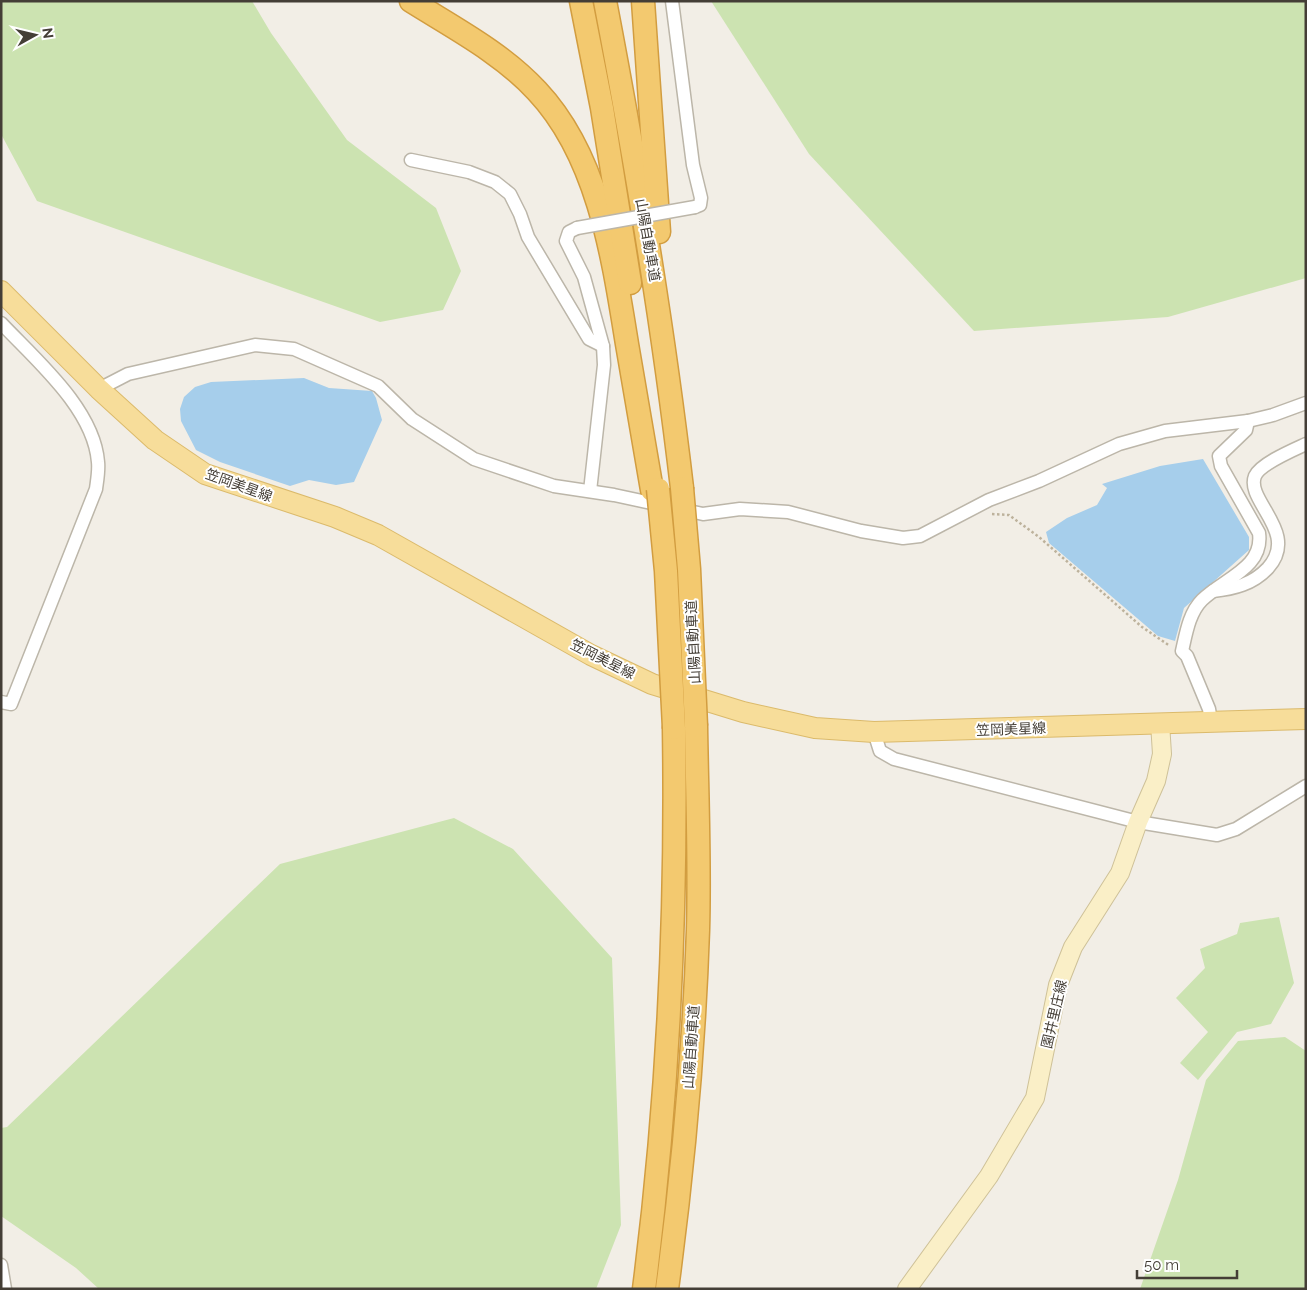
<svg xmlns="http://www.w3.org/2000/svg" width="1307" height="1290" font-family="Raleway,'Noto Sans JP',sans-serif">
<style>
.green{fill:#cce3b1}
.water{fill:#a6ceeb}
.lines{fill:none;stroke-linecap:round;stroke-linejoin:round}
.minor-casing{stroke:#bcb6a9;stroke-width:15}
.secondary-casing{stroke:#cec198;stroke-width:20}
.primary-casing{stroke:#dbba6b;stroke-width:22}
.motorway-casing{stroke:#d29d40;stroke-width:25}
.path{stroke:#bdb29c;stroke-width:2.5;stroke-dasharray:2.5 2.5;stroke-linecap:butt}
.minor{stroke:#fff;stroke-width:12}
.secondary{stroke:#faefc7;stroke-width:18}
.primary{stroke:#f7dd9a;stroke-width:20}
.motorway{stroke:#f3c96f;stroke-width:22}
.minor-bridge-casing{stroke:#bcb6a9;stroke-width:15;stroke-linecap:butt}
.motorway-bridge-casing{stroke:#d29d40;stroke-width:25;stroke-linecap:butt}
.minor-bridge{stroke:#fff;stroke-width:12}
.motorway-bridge{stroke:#f3c96f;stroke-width:22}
.labels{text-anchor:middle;stroke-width:4;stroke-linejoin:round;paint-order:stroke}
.street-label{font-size:14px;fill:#443e36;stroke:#fff}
</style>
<rect width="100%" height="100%" fill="#f2eee6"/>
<g class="green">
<polygon points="1,1 252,1 271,33 347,140 436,208 461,271 443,310 380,322 37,201 1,134"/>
<polygon points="711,1 1306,1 1306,278 1168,317 974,331 809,154"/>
<polygon points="454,818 513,849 612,958 621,1225 596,1289 99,1289 76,1268 1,1216 1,1128 7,1127 280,864"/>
<polygon points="1279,917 1294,983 1271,1024 1237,1032 1198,1080 1180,1063 1208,1032 1176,998 1205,968 1200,949 1237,934 1240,923"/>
<polygon points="1285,1037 1306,1051 1306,1289 1140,1289 1178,1180 1206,1080 1238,1041"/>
</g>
<g class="water">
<polygon points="304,378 329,388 372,391 376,398 382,420 354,482 336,485 309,480 290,486 220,462 196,450 181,421 180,409 184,397 195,387 211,382"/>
<polygon points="1203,459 1249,537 1249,550 1184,608 1175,641 1158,636 1049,543 1046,532 1067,518 1097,505 1107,488 1102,484 1160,466"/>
</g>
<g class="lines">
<g class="minor-casing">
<g id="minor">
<polyline points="672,1 693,165 701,198 700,205 695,207"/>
<polyline points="411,160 469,172 495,182 510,194 520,214 528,237 589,339 603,346"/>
<polyline points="577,228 569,232 566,241 584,277 603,346 604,365 590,491"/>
<path d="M 1,323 C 36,360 94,409 98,462 C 99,471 97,481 96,489 L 11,704 L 1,702"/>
<polyline points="99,389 128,374 255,345 294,349 378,386 412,419 474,459 554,486 614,495 703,514 740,509 788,512 861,531 903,538 920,536 989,500 1039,481 1119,444 1165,431 1248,421 1273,415 1306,403"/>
<path d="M 1213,591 C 1234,589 1253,584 1268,568 C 1300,532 1245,501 1255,476 C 1260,464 1293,450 1306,444"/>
<path d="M 1211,721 L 1209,709 L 1187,656 L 1182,651 C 1186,634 1189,613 1202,600 C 1223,579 1264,568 1259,533 L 1221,466 L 1219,456 L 1246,430 L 1248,421"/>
<polyline points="874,732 880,751 894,759 1138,822 1217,835 1236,829 1306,786"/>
<polyline points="1,1265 5,1289"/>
</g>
</g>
<g class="secondary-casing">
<polyline id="secondary" points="907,1289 989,1176 1035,1098 1058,985 1073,947 1120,873 1138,822 1156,781 1162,754 1160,723"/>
</g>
<g class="primary-casing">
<polyline id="primary" points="1,291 99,389 155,440 205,474 335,517 378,535 591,655 652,684 743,712 815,728 874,732 1306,719"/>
</g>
<g class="motorway-casing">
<g id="motorway">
<path d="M 411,1 C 454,28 502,53 537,91 C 599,157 613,258 627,344 C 635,393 644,441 652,490"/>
<polyline points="581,1 602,108 630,283"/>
<path d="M 605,1 C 636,163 663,325 682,488"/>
<polyline points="643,1 659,232"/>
<path d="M 644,1289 C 668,1102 677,916 674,728"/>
<path d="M 667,1289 C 683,1170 694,1050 698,930 C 700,862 697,794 696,726"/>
</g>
</g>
<polyline class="path" points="992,514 1009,515 1039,537 1142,627 1170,646"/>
<use href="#minor" class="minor"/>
<use href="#secondary" class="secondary"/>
<use href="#primary" class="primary"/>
<use href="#motorway" class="motorway"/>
<g class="minor-bridge-casing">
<polyline id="minor-bridge" points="577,228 695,207"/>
</g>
<g class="motorway-bridge-casing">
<g id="motorway-bridge">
<polyline points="682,488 689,569 696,726"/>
<polyline points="658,489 666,571 674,728"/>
</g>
</g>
<use href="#minor-bridge" class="minor-bridge"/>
<use href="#motorway-bridge" class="motorway-bridge"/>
</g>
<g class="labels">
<g class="street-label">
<text transform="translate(648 240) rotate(80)" y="5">山陽自動車道</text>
<text transform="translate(239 485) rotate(20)" y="5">笠岡美星線</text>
<text transform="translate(693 642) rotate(-93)" y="5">山陽自動車道</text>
<text transform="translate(603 659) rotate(27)" y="5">笠岡美星線</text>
<text transform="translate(1011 729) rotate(-2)" y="5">笠岡美星線</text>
<text transform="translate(1054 1014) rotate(-77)" y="5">園井里庄線</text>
<text transform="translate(691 1047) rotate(-86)" y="5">山陽自動車道</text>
</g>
</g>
<rect width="1307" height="1290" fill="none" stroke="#443e36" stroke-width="5"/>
<g transform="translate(35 35) rotate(82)" stroke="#ffffff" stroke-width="4" paint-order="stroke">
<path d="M0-4L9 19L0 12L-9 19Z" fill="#443e36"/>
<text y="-8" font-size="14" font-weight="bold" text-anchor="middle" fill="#443e36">N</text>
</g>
<path d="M1137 1270v8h100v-8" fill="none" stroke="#443e36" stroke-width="2.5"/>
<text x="1144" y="1270" font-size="15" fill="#443e36" stroke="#ffffff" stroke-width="4" paint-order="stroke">50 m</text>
</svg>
